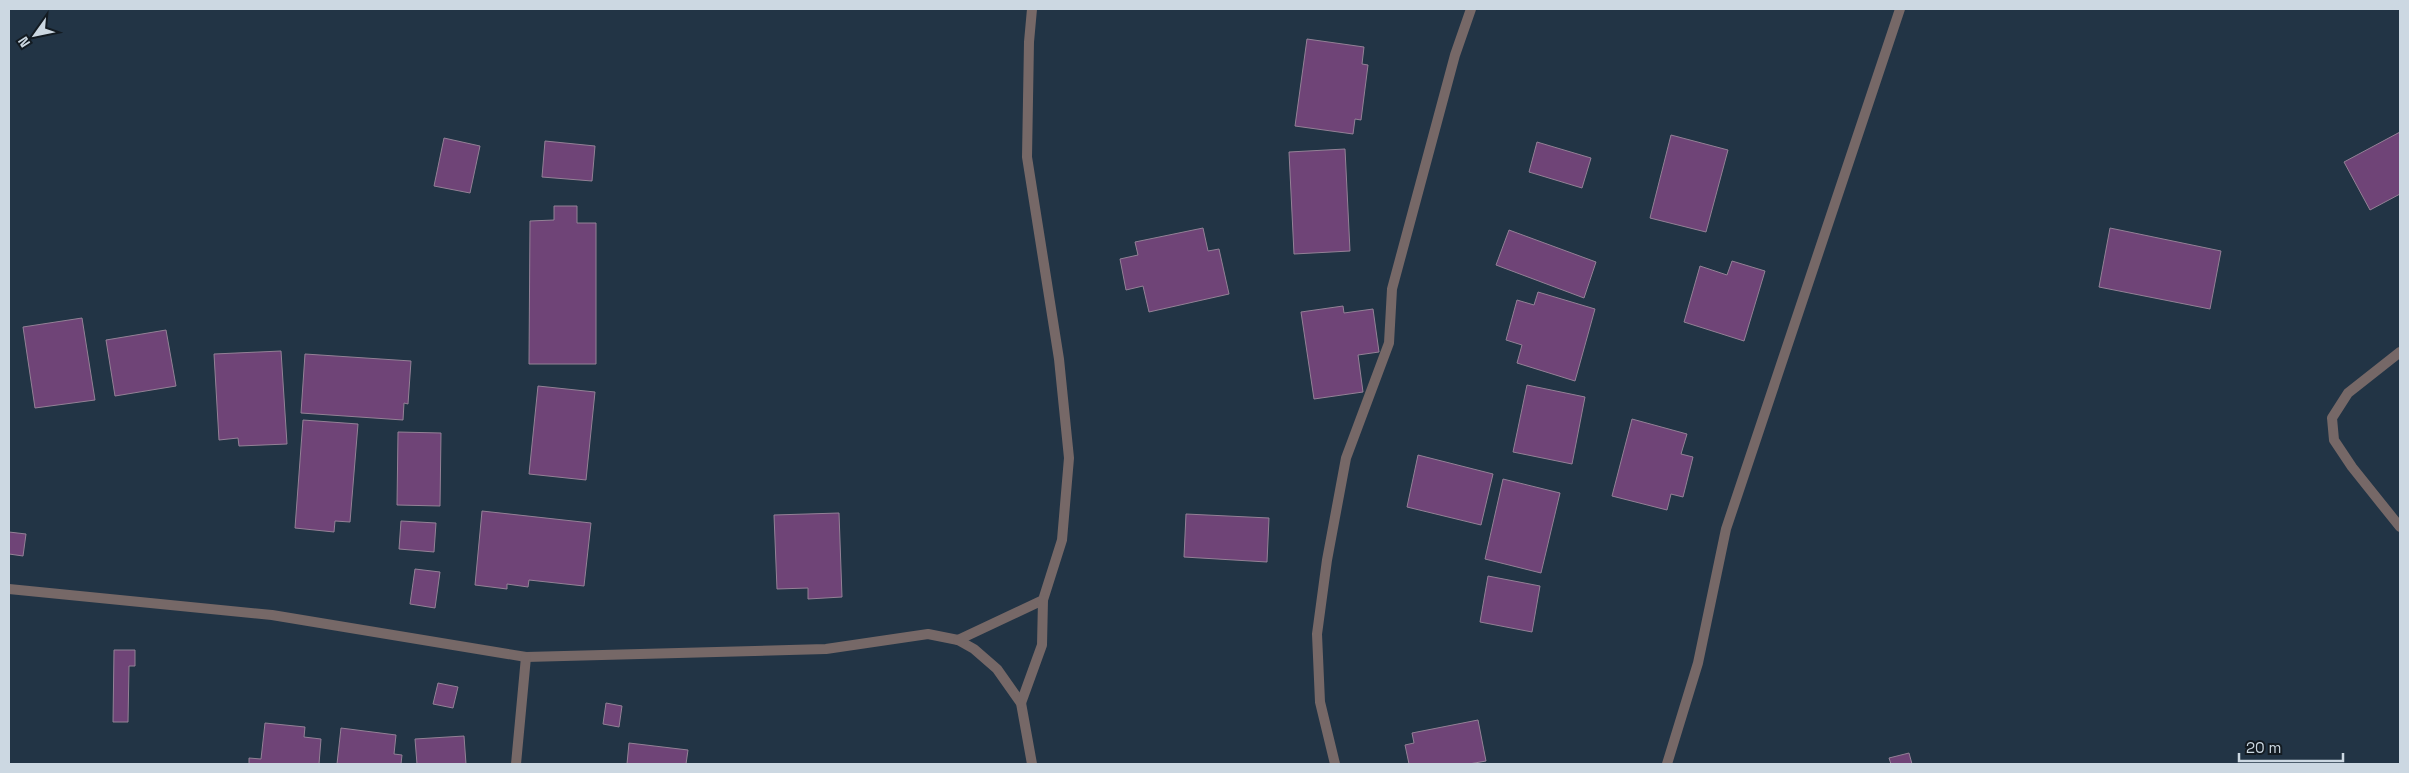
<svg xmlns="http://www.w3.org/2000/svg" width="2409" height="773" font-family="'Space Grotesk',sans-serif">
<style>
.building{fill:#6f4477;stroke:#938196}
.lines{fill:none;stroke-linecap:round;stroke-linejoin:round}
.minor{stroke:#766867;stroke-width:10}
</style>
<rect width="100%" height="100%" fill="#223445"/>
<g class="building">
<polygon points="1307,39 1364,47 1362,64 1368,65 1361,120 1355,119 1353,134 1295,126"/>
<polygon points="2400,132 2400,194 2370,210 2344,162"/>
<polygon points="1671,135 1728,150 1706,232 1650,218"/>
<polygon points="444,138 480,146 470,193 434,186"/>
<polygon points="545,141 595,146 592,181 542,177"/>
<polygon points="1537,142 1591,158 1582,188 1529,172"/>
<polygon points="1345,149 1350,251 1294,254 1289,152"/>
<polygon points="554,206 577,206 577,223 596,223 596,364 529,364 530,221 554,220"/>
<polygon points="1203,228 1208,251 1219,249 1229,294 1149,312 1143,286 1126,290 1120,259 1138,255 1135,242"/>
<polygon points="2110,228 2221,251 2210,309 2099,287"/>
<polygon points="1509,230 1596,262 1584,298 1496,265"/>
<polygon points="1732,261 1765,271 1744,341 1684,322 1700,266 1727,275"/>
<polygon points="1538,292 1595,309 1575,381 1517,363 1522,345 1506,340 1517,300 1534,305"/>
<polygon points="1343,306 1344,313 1373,309 1379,352 1358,355 1363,392 1314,399 1301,312"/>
<polygon points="82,318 95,400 35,408 23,327"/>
<polygon points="166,330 176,386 115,396 106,340"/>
<polygon points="281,351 287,444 239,446 238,438 219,440 214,354"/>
<polygon points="305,354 411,361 408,404 404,403 403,420 301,413"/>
<polygon points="1527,385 1585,397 1572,464 1513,452"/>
<polygon points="538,386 595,392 586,480 529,474"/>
<polygon points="1632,419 1687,434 1681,454 1693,457 1683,497 1671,494 1667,510 1612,496"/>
<polygon points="303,420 358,424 350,522 335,521 334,532 295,528"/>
<polygon points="398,432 441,433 440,506 397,505"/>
<polygon points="1418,455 1493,474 1481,525 1407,507"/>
<polygon points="1503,479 1560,493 1541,573 1485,559"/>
<polygon points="482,511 591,523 584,586 529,580 528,587 507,584 507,589 475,585"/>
<polygon points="839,513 842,597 808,599 808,588 777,589 774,515"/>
<polygon points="1186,514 1269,518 1267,562 1184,557"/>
<polygon points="401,521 436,523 434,552 399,549"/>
<polygon points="9,532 26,534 23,556 9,554"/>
<polygon points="415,569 440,572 435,608 410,604"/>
<polygon points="1488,576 1540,586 1532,632 1480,622"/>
<polygon points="114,650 135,650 135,666 129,666 128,722 113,722"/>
<polygon points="438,683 458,687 453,708 433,704"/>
<polygon points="606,703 622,706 619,727 603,724"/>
<polygon points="1478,720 1486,761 1469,764 1409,764 1405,745 1414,743 1412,733"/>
<polygon points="265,723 305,727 304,737 321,739 319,764 249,764 249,758 261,759"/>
<polygon points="341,728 396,735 394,754 402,755 401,764 337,764"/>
<polygon points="464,736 466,764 410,764 417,764 415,739"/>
<polygon points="629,743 688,750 686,764 627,764"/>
<polygon points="1909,753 1912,764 1891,764 1889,758"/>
</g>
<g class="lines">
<g class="minor">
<polyline points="2400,352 2348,393 2332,418 2334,440 2352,467 2400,527"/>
<polyline points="9,589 272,615 526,657 826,649 928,634 958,640 974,649 997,669 1021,703 1032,764"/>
<polyline points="958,640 1043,600 1062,540 1069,458 1059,359 1027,157 1029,42 1032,9"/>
<polyline points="1021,703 1042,645 1043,600"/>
<polyline points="516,764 526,657"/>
<polyline points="1335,764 1320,702 1317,634 1327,560 1346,458 1389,343 1392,289 1455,55 1471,9"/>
<polyline points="1667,764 1698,663 1726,529 1900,9"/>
</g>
</g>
<rect width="2409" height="773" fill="none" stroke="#ccd8e2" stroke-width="20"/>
<g transform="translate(35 35) rotate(237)" stroke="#131b22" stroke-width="4" paint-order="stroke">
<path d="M0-4L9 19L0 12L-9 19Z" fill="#ccd8e2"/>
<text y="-8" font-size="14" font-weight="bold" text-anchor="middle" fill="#ccd8e2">N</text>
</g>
<path d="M2239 753v8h104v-8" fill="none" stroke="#ccd8e2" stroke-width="2.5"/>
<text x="2246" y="753" font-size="15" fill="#ccd8e2" stroke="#131b22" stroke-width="4" paint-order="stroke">20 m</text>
</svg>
